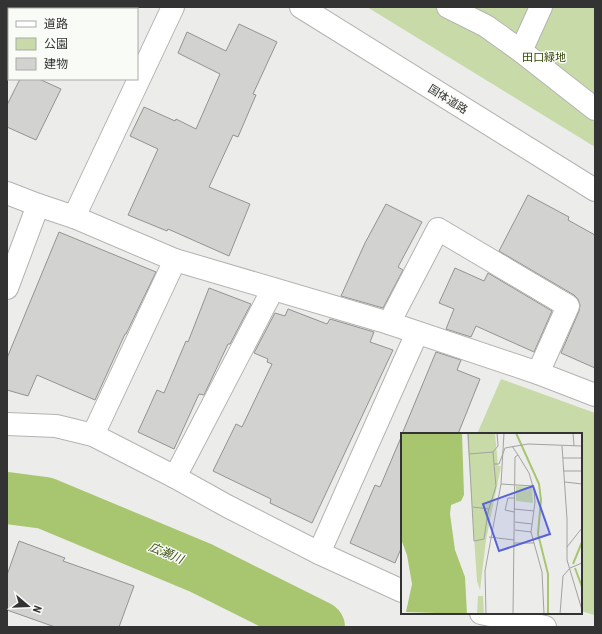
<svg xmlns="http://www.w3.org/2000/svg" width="602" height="634" font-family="'Roboto Condensed','Noto Sans JP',sans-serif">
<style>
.park{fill:#c7daa8}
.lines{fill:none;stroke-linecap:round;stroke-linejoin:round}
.river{stroke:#a8c670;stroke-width:52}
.building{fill:#d2d3d0;stroke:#929491}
.minor-casing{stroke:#b3b4b1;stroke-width:24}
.minor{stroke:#fff;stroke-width:22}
.labels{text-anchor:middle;stroke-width:3;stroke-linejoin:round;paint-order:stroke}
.park-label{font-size:11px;fill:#344605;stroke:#f9fbf7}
.street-label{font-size:11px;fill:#323332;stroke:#f9fbf7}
.water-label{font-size:12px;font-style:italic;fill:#3f5114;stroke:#f9fbf7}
.inset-river{fill:none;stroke:#a8c670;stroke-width:2}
.inset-road{fill:none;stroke:#a2a3a0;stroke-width:1}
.view{fill:#5762d9;fill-opacity:0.15;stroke:#5762d9;stroke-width:2}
.inset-edge{fill:none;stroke:#323332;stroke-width:2}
</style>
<rect width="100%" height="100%" fill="#ecedea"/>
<g class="park">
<polygon points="367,7 595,7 595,147"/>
<polygon points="501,379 595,413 594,615 581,611 581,434 477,434"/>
</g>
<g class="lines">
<polyline class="river" points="7,498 45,503 201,568 319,627"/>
</g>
<g class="building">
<polygon points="239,24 277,42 253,94 256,95 238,137 233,135 209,187 250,204 229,256 168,229 167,231 128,215 158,149 130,136 144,107 175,121 176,119 196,129 220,74 178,53 187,32 226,51"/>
<polygon points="20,79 39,79 61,89 36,140 7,127 7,105"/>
<polygon points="528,195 569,217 568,220 595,235 595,368 561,353 579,311 580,305 578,299 574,295 499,251"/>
<polygon points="386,204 422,222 398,267 403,270 383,308 341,296 365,243"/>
<polygon points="59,232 156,272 126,334 125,334 95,400 37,375 28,396 7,390 7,358"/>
<polygon points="455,268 484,281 488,273 552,311 534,352 476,326 471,337 446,329 454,309 439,303"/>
<polygon points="209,288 251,304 230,344 228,344 204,395 199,394 174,449 138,432 157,390 164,393 186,341 188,342"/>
<polygon points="288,309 327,324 330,319 374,332 370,342 393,350 312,523 270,503 271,499 213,471 236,424 242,427 272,364 267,362 268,359 254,353 275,313 285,316"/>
<polygon points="436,352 461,360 457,370 480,379 458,434 402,434"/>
<polygon points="402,435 402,546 395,563 350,543 375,485 380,487"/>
<polygon points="19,541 65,558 63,561 134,586 119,627 55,627 7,610 7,575"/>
</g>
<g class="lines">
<g class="minor-casing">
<g id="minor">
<polyline points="301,7 595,190"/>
<polyline points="448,7 486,26 521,51 595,109"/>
<polyline points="521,51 541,7"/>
<polyline points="7,193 38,205 74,217 175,260 389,323 538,373 595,395"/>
<polyline points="74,217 173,7"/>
<polyline points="7,288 38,205"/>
<polyline points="389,323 438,229 568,306 538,373"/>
<polyline points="7,424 56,426 93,435 175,477 227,506 319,553 402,591"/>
<polyline points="93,435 175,260"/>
<polyline points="175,477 273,289"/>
<polyline points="319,553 417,333"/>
<polyline points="481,613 545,627"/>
</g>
</g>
<use href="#minor" class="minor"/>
</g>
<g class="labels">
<g class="park-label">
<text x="544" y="61">田口緑地</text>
</g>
<g class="street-label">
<text transform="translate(448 99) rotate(32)" y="4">国体道路</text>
</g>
<g class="water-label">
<text transform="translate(166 553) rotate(23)" y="4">広瀬川</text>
</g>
</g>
<g transform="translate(401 433)">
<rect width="181" height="181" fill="#ecedea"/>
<path d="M 66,0 L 94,0 L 97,33 L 100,33 L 85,107 L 79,157 L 76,148 ZM 115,53 L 131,54 L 132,70 L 115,68 ZM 77,163 L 82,163 L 83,181 L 76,181 Z" fill="#c7daa8"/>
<path d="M 0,0 L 61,0 L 63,62 L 60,68 L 50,72 L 49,81 L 54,117 L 64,144 L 66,181 L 5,179 L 11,151 L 6,122 L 0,106 Z" fill="#a8c670"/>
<path class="inset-river" d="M 115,0 L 138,51 L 140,67 L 137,101 L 147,141 L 147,181M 172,131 L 181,109M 174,135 L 181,154"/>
<path class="inset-road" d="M 67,0 L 73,108 L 83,106 L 87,79 L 95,53 L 93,31M 96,0 L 97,13 L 92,19 L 93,31 L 98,31 L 104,15 L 127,11 L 181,13M 172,0 L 173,13M 111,13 L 117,22 L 114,24 L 112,181M 161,13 L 166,86 L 166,127 L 181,177M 68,21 L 92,19M 117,22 L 128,40 L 133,57 L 134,69 L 130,99 L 141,139 L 143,181M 162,25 L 181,25M 162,38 L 181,38M 164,49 L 181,51M 100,51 L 132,53M 113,65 L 107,65 L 104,77 L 113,79M 72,74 L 88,76M 113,76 L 133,78M 114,89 L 131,91M 114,97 L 130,99M 88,104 L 113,107M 113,110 L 133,110M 166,114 L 181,95M 85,181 L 84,138 L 100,51 L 103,0M 159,181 L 162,143 L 169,135 L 181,130"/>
<path class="view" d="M 132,53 L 149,101 L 98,118 L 82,71 Z"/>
<rect width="181" height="181" class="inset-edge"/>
</g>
<rect width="602" height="634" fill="none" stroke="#323332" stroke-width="16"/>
<rect x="8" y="8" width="130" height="72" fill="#f9fbf7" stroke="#a9aba8"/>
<rect x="16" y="21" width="20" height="6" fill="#ffffff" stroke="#a9aba8"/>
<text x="44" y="28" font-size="12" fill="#323332">道路</text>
<rect x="16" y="38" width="20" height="12" fill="#c7daa8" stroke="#a9aba8"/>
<text x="44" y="48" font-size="12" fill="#323332">公園</text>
<rect x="16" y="58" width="20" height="12" fill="#d2d3d0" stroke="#a9aba8"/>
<text x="44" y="68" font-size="12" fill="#323332">建物</text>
<g transform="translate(28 606) rotate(109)" stroke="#f9fbf7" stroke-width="3" paint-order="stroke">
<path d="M0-3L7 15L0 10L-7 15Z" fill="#323332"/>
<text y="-6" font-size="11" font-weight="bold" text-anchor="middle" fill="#323332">N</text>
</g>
</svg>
